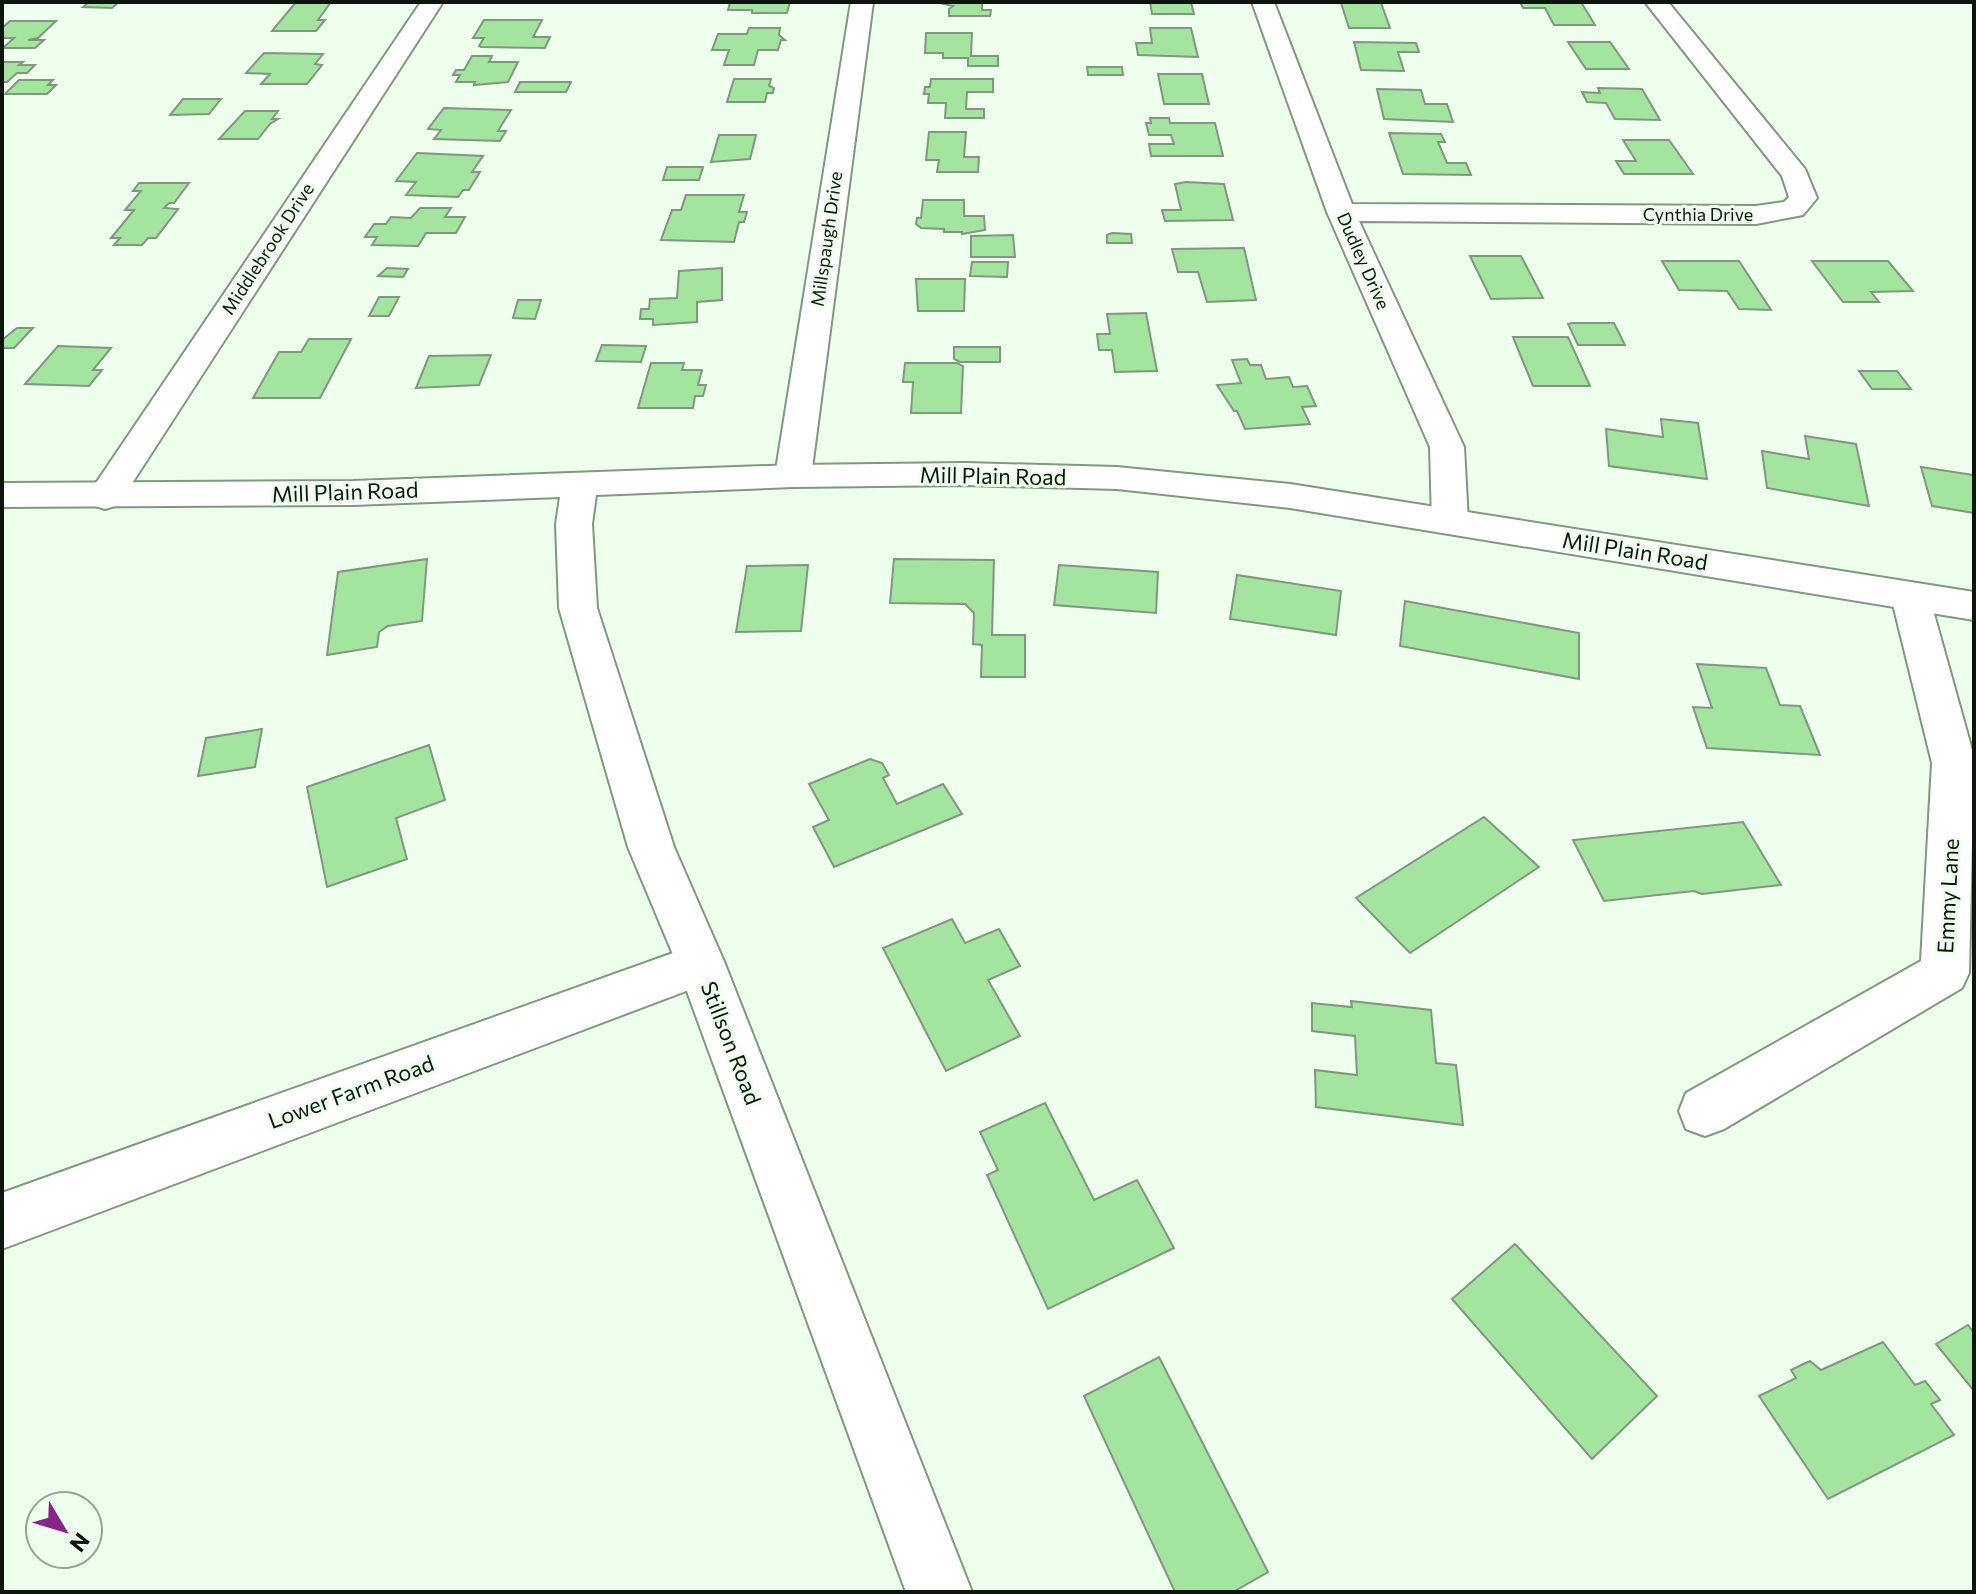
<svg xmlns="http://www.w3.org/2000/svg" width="1976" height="1594" font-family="Commissioner,sans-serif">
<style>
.building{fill:#a3e49f;stroke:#80987e;stroke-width:2}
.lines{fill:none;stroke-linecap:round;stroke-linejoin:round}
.street-casing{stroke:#80987e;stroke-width:4}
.secondary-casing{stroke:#80987e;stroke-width:4}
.street{fill:#fff;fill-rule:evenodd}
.secondary{fill:#fff;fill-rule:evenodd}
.labels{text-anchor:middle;stroke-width:6;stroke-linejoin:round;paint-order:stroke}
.far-street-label{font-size:18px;fill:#0d160d;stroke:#efffee}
.street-label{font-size:22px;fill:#0d160d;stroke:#efffee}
</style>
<rect width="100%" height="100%" fill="#efffee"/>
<g class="building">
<polygon points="89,2 119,2 112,8 83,7"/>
<polygon points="296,2 331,2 318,20 325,20 316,31 272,31"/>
<polygon points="730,2 790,2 787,13 752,13 752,10 728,10"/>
<polygon points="935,2 982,2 982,10 991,10 990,16 949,16 949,9 953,6"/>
<polygon points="1150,2 1191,2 1194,14 1152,14"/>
<polygon points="1520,2 1581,2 1595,25 1554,25 1545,8 1523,8"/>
<polygon points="1341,3 1381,3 1390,28 1349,28"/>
<polygon points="484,20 542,20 533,37 550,37 545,48 481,47 479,46 484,38 473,38"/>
<polygon points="10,21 56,21 38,38 28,40 44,40 35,48 3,48 14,38 2,38 2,28"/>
<polygon points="749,28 780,28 779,35 785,40 781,40 778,50 758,50 754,65 724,65 729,50 712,50 718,34 747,34"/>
<polygon points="1150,28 1191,28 1198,57 1138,55 1136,43 1152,43"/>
<polygon points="926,33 972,33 971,56 998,56 998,66 968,66 968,58 943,58 943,53 925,53"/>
<polygon points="1354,42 1416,43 1419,52 1398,52 1404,71 1361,70"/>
<polygon points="1568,42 1610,42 1629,69 1586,69"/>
<polygon points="264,53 323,54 315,64 322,65 307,84 261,84 270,74 246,73"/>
<polygon points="472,56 492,56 489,62 518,62 508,82 474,85 475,82 456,82 460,75 453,75 456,70 464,70"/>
<polygon points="2,62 23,62 19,65 35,65 27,73 17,73 7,82 2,82"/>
<polygon points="1087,67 1122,67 1123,75 1088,75"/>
<polygon points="1158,74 1202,74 1209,104 1164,104"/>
<polygon points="734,79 771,79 769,86 774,88 773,93 767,93 765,102 727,102"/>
<polygon points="931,79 993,79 993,92 967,92 966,109 984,109 984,118 945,118 946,103 928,103 929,94 924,94 925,87 930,87"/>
<polygon points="19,80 53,80 48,85 56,85 47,94 5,94"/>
<polygon points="520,82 571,82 566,92 515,92"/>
<polygon points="1598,88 1642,89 1660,120 1615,119 1606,103 1587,102 1582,92 1600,93"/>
<polygon points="1377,89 1421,90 1425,104 1447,104 1453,122 1384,119"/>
<polygon points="183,99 221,99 209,114 170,115"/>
<polygon points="444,108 511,110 498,131 506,131 500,141 434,139 441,130 428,129"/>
<polygon points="245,111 278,111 272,119 278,119 270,124 258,139 219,139"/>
<polygon points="1150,118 1169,118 1170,123 1215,123 1223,156 1151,156 1149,144 1174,144 1171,135 1149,135 1146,123 1151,123"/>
<polygon points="929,132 966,132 964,157 979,157 978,172 937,172 939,160 926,160"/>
<polygon points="1389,133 1441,134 1445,142 1438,142 1447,163 1466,163 1471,175 1403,174"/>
<polygon points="719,135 756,135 750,159 711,162"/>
<polygon points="1623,140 1669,140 1693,174 1624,174 1616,161 1636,161"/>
<polygon points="417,153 483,156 472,172 480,172 469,190 463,190 458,197 406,195 416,182 396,181"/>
<polygon points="667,167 703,167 699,180 663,180"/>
<polygon points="1186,182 1224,184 1233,220 1165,221 1162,210 1181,210 1175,184"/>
<polygon points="139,183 189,183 174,203 169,203 164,208 178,209 156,238 148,238 142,245 114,245 120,238 111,238 134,210 125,210 141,191 133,191"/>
<polygon points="686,195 744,195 739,212 747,212 744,222 739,222 734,242 661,240 672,210 681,210"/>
<polygon points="923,200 964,200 964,216 984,216 985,230 962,234 962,232 944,232 944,229 921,228 916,224 917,218 921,218"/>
<polygon points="420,208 451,208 445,217 465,217 456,233 426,233 418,246 372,245 377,237 365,237 374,224 386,224 391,217 411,218"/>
<polygon points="1112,233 1131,234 1132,243 1107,243 1107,235"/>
<polygon points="1013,235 1015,257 971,257 971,236"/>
<polygon points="1244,248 1256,300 1207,302 1198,272 1178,272 1172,249"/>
<polygon points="1470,256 1521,256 1543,298 1491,299"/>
<polygon points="1662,261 1739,261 1771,310 1739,309 1727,291 1679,290"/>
<polygon points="1812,261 1888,261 1913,291 1871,292 1879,302 1843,302"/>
<polygon points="972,262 1008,262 1007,277 970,276"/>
<polygon points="387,268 408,269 403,277 378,276"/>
<polygon points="722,268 722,300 697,302 697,322 653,325 653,319 640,319 641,309 649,309 650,299 677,298 679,271"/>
<polygon points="916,279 965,279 964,311 918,311"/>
<polygon points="379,297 399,297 389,316 369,316"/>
<polygon points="518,300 541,300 535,319 513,318"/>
<polygon points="1146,313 1157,371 1115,372 1112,350 1099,350 1097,334 1110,334 1107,314"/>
<polygon points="1572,323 1614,323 1625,345 1578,345 1568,324"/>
<polygon points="17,328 33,328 14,348 2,348 2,340"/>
<polygon points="1513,337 1568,337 1590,386 1533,386"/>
<polygon points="309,339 351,339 320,398 253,398 279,352 301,352"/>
<polygon points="602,345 646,346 641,362 596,361"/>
<polygon points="58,346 111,348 93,370 102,370 89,386 25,384"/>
<polygon points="954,347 1000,347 1000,362 960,362 954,359"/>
<polygon points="491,355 479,385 416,388 429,356"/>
<polygon points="1247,359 1250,365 1261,365 1266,379 1289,377 1293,387 1307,386 1316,406 1302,407 1310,424 1245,429 1237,411 1234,411 1217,385 1241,383 1232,360"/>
<polygon points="651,363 684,363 682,370 702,370 698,385 706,385 703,396 695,396 693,408 638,408"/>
<polygon points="905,363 957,363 963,366 961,413 911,413 913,382 903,382"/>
<polygon points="1859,371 1897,371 1911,389 1872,389"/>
<polygon points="1661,419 1698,423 1707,479 1609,466 1606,429 1663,437"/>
<polygon points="1805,436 1856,444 1869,506 1767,488 1762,451 1809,459"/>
<polygon points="1921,467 1974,475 1974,513 1932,506"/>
<polygon points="427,559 422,621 388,626 379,632 377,647 327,655 338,572"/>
<polygon points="894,559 994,560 992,635 1025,635 1025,677 981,677 982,645 973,644 974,613 965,604 890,603"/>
<polygon points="808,565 801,631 736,632 747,566"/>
<polygon points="1059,565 1158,572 1156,613 1054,605"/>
<polygon points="1237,575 1341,591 1336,635 1230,619"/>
<polygon points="1405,601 1579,633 1579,679 1400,646"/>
<polygon points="1697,664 1766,668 1780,705 1800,706 1820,755 1707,748 1693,707 1712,708"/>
<polygon points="262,729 255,767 198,776 206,738"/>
<polygon points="429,745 445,800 396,818 407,859 327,887 307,787"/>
<polygon points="870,759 882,763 889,775 883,778 897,804 943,784 962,814 834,867 813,827 829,820 809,784"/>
<polygon points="1484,817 1539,867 1410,953 1356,898"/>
<polygon points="1743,822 1781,885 1702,894 1694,891 1604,901 1573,840"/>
<polygon points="952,919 965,943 999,929 1020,966 988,980 1020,1036 946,1071 883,948"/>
<polygon points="1351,1001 1431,1010 1436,1063 1456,1065 1463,1125 1316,1107 1315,1070 1357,1075 1355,1036 1312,1031 1312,1003 1352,1007"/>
<polygon points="1045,1103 1094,1200 1137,1180 1174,1248 1048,1309 987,1175 998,1170 980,1132"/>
<polygon points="1515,1244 1657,1396 1592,1459 1452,1299"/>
<polygon points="1968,1325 1974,1333 1974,1391 1936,1344"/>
<polygon points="1883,1342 1915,1385 1925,1381 1940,1400 1931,1404 1954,1435 1828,1499 1759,1396 1796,1378 1791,1370 1810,1361 1821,1370"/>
<polygon points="1159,1357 1268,1572 1233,1592 1175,1592 1084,1396"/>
</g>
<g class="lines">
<g class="street-casing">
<g id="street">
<polygon points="421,2 443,2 118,505 105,509 92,505 87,497 92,489"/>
<polygon points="851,2 873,2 811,476 806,484 793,487 780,484 775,476"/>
<polygon points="1252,2 1274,2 1352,204 1756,206 1784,202 1789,197 1782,176 1645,2 1668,2 1805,169 1817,198 1803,215 1756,224 1359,221 1464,447 1468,521 1463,530 1450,533 1437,530 1432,521 1430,447 1327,212"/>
<polygon points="1910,582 1924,586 1929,596 1974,757 1969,973 1962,988 1724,1129 1705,1136 1686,1129 1679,1111 1686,1093 1921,961 1932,763 1891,596 1896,586"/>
<polygon points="701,943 718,949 725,964 718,979 2,1249 2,1193"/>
</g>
</g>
<g class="secondary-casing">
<polygon id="secondary" points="966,463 1117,467 1290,484 1974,592 1974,620 1290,508 1117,489 966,485 793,487 596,495 592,524 597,608 674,847 725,964 972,1592 906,1592 677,964 628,847 559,608 556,524 560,497 353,505 2,507 2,483 353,481 793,465"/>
</g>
<use href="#street" class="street"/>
<use href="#secondary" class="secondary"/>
</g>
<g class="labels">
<g class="far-street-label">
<text x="1698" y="221">Cynthia Drive</text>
<text transform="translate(827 239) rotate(-82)" y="6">Millspaugh Drive</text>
<text transform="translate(268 249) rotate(-57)" y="6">Middlebrook Drive</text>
<text transform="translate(1363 261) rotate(66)" y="6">Dudley Drive</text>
</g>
<g class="street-label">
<text transform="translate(993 476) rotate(1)" y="8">Mill Plain Road</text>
<text transform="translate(345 492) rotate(-2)" y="8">Mill Plain Road</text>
<text transform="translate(1635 551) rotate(9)" y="8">Mill Plain Road</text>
<text transform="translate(1948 896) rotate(-87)" y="8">Emmy Lane</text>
<text transform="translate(731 1043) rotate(69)" y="8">Stillson Road</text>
<text transform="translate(351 1092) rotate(-20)" y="8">Lower Farm Road</text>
</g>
</g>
<rect width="1976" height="1594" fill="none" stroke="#0d160d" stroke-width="8"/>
<g transform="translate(64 1530) rotate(128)"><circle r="38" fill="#efffee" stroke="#95a294" stroke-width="2"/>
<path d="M0-6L14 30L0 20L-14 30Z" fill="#8a248b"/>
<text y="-12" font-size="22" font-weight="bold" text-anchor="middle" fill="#0d160d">N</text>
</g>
</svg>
